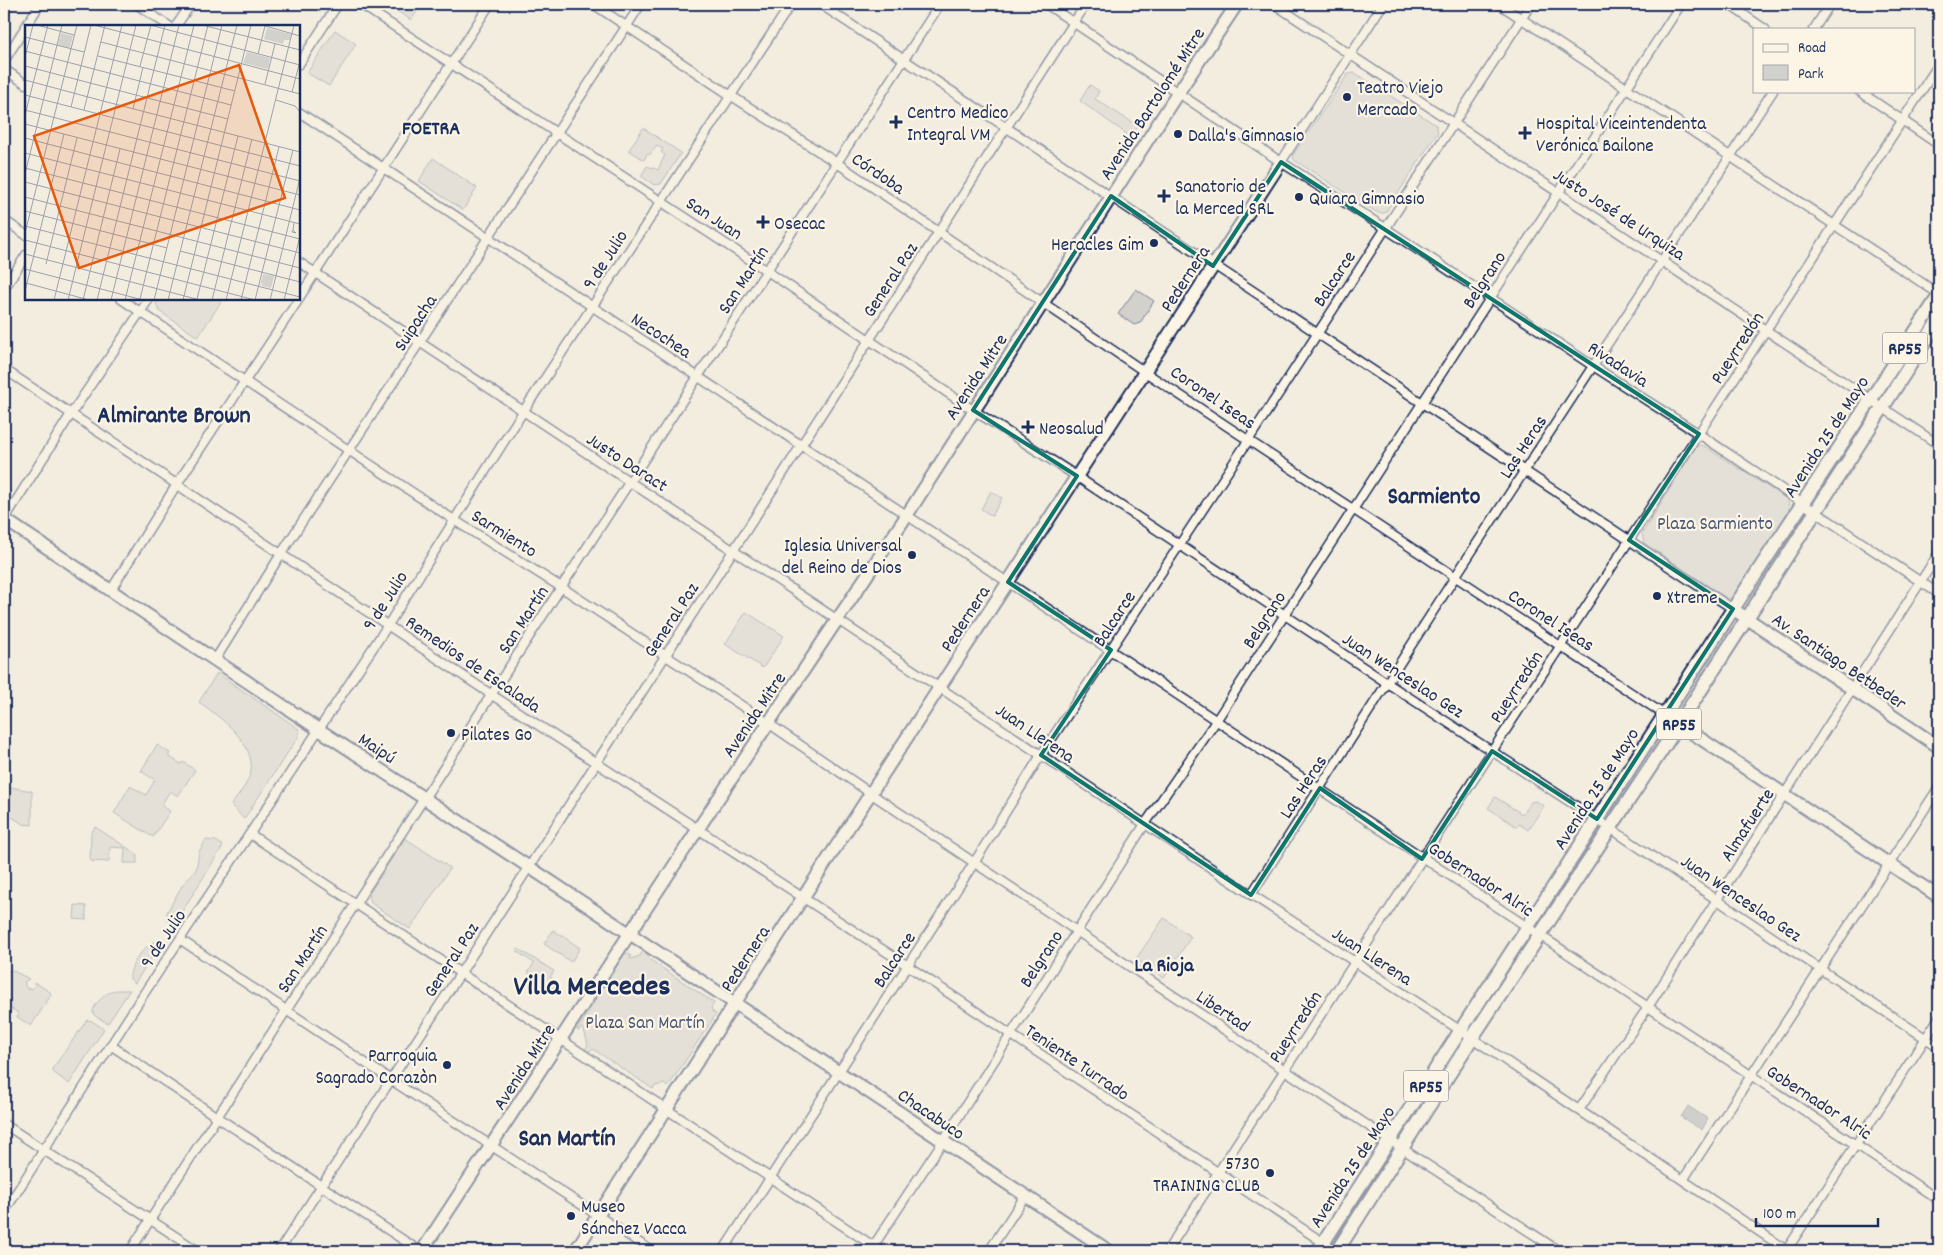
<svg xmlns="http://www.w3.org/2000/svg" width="1943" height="1255" font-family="Dekko,sans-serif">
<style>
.green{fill:#d3d1cc;stroke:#778095}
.water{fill:#a9acb3;stroke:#707a91}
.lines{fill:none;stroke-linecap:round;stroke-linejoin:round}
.street-casing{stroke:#1b2f5e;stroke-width:11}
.secondary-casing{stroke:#1b2f5e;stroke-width:15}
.primary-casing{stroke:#1b2f5e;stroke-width:16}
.street{stroke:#fcf5e5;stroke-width:8}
.secondary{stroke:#fcf5e5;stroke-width:11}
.primary{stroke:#fcf5e5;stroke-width:12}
.marked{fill:none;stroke:#0f766e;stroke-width:4;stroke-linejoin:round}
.poi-dot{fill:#1b2f5e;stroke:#fcf5e5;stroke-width:2}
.labels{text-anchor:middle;stroke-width:4.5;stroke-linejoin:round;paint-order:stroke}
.shield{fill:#fcf5e5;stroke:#5e6a86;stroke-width:1}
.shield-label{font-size:18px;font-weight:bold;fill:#1b2f5e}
.poi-label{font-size:19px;fill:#1b2f5e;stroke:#fcf5e5;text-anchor:start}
.street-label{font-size:19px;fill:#1b2f5e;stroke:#fcf5e5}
.park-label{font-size:19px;fill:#49587a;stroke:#fcf5e5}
.neighbourhood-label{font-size:20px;font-weight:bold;fill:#1b2f5e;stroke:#fcf5e5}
.district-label{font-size:24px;font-weight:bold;fill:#1b2f5e;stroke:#fcf5e5}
.town-label{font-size:29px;font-weight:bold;fill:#1b2f5e;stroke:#fcf5e5}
.inset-road{fill:none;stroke:#9da1ac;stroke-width:1}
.view{fill:#e8590c;fill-opacity:0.15;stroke:#e8590c;stroke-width:2.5}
.inset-edge{fill:none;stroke:#1b2f5e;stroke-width:2.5}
</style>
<rect width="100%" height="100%" fill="#f3ede0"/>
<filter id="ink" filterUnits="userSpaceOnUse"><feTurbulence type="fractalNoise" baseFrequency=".02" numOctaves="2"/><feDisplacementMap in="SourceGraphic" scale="10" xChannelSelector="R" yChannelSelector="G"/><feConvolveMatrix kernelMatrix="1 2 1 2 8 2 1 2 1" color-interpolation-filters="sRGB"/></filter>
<g filter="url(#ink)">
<g class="green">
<polygon points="402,4 422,4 411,20 397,11"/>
<polygon points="335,30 356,44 329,86 307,73"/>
<polygon points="1355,73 1436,125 1438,132 1385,213 1378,213 1294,160 1293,155 1348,74"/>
<polygon points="1090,85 1099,91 1095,99 1138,126 1131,137 1080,101"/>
<polygon points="643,128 681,153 661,184 654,185 641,176 647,166 658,170 665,155 661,152 663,149 657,146 649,155 647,154 644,160 629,150"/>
<polygon points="433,158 477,188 463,210 419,181"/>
<polygon points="1136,289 1154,301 1140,323 1134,325 1118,314"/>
<polygon points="159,299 223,299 198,337 159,311 156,303"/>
<polygon points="1865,418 1867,420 1818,495 1816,494"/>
<polygon points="1699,445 1704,446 1788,500 1789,510 1735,596 1728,599 1644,543 1642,534 1695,448"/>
<polygon points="991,491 1002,498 992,516 981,509"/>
<polygon points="1799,521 1801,522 1752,598 1750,596"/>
<polygon points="746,612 784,636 763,668 725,644"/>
<polygon points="1729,629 1731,630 1682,706 1680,704"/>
<path d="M 217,673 L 299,729 L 298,737 L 244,819 L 231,805 C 238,796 246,786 250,775 C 259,745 220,717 199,702 Z"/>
<polygon points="1660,735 1662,736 1613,811 1611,810"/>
<polygon points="157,745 170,753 168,756 181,764 183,762 195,770 178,796 170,791 161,805 170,811 153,837 114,813 130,786 146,795 155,780 141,771"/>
<polygon points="4,786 32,791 32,825 23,824 12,817 4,827"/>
<polygon points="1495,797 1522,814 1531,802 1536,801 1544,806 1528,830 1519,824 1517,827 1488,808"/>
<polygon points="95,827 137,854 137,863 124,863 125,848 110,847 109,862 90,861 91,833"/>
<polygon points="405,838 450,868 410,929 371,903 369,894"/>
<polygon points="206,840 216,841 223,846 176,921 167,921 167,912 183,884 196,870 199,852"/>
<polygon points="1592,840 1594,841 1545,916 1543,915"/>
<polygon points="75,905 86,906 86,920 74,919"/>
<polygon points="1164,918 1191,937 1164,978 1136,959"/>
<polygon points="553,930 580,948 571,962 544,944"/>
<path d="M 154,942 L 161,943 L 135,983 L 130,979 C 129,966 142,948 154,942 Z"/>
<polygon points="518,949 554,971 550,977 557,982 553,989 528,973 534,963 516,951"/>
<polygon points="643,951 647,954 649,959 714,1003 711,1008 713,1012 716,1014 668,1087 664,1084 655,1086 653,1089 593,1049 588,1052 585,1049 588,1045 584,1030 581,1028 579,1031 577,1030 625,952 631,956 630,959 640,956"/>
<polygon points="10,969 29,979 24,982 26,988 32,989 35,985 34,982 50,992 51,995 31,1026 17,1017 18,1013 7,1006 4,1008 4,979"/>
<path d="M 121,990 L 130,990 L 108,1023 C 104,1021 97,1018 94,1015 C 89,1007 106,993 113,991 C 115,990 118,990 121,990 Z"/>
<polygon points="87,1020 92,1021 104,1029 69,1084 53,1072 53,1068"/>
<polygon points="1386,1158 1389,1159 1340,1234 1337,1233"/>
</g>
<polygon class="water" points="1688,1106 1708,1119 1702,1130 1681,1117"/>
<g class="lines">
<g class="street-casing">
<g id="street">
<polyline points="136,4 169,26"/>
<polyline points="360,4 767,271 973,410 1067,470 1387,683 1610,828 1820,969 1939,1047"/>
<polyline points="593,4 730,95 837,163 1145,372 1665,715"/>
<polyline points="820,4 1733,609"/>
<polyline points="1046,4 1281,162 1385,228 1593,366 1699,434 1939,594"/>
<polyline points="1274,4 1939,445"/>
<polyline points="1499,4 1939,294"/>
<polyline points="1728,4 1765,29"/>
<polyline points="176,26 191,4"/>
<polyline points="1814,29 1830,4"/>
<polyline points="4,61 40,4"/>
<polyline points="299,64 338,4"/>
<polyline points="4,69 26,84"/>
<polyline points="1859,91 1939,145"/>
<polyline points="299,112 1939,1200"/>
<polyline points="1281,162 1383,4"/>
<polyline points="4,220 26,235"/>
<polyline points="299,262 1226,878 1472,1038 1788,1251"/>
<polyline points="4,289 26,255"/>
<polyline points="299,298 490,4"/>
<polyline points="121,299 454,520 561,587 768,723 882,801 1403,1149 1559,1251"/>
<polyline points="4,369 492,695 908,966 1336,1251"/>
<polyline points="4,520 71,414 149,299"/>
<polyline points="111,590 177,484 299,299"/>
<polyline points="215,660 281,554 641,4"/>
<polyline points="250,834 881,1251"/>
<polyline points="1251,895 1455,577 1773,91"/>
<polyline points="181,940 391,1080 652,1251"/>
<polyline points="112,1046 217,1117 420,1251"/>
<polyline points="1579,1110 1648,1007 1939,553"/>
<polyline points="4,1124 198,1251"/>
<polyline points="1683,1180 1939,787"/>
<polyline points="4,1212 143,995 388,625 517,421 791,4"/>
<polyline points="130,1251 940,4"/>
<polyline points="279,1251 460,974 1086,4"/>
<polyline points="723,1251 974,863 1041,755 1242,450 1531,4"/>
<polyline points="870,1251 943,1141 1145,824 1212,727 1681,4"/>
<polyline points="989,1251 1025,1196"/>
<polyline points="1167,1251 1939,64"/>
<polyline points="1786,1251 1939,1018"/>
<polyline points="1935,1251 1939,1245"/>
</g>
</g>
<g class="secondary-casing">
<g id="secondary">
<polyline points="4,519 318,729 529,867 1109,1251"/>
<polyline points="1733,609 1939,747"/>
<polyline points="1665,715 1939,897"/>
<polyline points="422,1251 698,829 907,515 1172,102 1237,4"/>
<polyline points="575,1251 802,899 1281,162"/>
</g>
</g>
<g class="primary-casing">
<g id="primary">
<polyline points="1318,1251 1733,609 1939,296"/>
<polyline points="1337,1251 1472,1038 1679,724 1939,320"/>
</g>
</g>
<use href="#street" class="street"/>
<use href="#secondary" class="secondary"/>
<use href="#primary" class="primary"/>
</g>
</g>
<path d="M0 0H1943V1255H0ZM 1281,162 L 1699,434 L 1629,540 L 1733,609 L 1597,819 L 1492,751 L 1422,859 L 1320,788 L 1251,895 L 1041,755 L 1111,650 L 1008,582 L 1077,476 L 973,410 L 1111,196 L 1213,266 Z" fill="#f3ede0" fill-opacity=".55" fill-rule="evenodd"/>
<path class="marked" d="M 1281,162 L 1699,434 L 1629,540 L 1733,609 L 1597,819 L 1492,751 L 1422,859 L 1320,788 L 1251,895 L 1041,755 L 1111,650 L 1008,582 L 1077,476 L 973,410 L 1111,196 L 1213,266 Z"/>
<g class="poi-dot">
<circle cx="1347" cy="97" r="5"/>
<path d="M893.5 114.5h5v5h5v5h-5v5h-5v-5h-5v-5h5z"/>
<path d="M1522.5 125.5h5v5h5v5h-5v5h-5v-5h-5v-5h5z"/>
<circle cx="1178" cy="134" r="5"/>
<path d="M1161.5 188.5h5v5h5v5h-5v5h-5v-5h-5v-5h5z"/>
<circle cx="1299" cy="197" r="5"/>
<path d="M760.5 214.5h5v5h5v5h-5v5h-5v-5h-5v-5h5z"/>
<circle cx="1154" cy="243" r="5"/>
<path d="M1025.5 419.5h5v5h5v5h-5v5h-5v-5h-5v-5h5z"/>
<circle cx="912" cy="555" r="5"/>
<circle cx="1657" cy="596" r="5"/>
<circle cx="451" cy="733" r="5"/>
<circle cx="447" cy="1065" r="5"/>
<circle cx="1270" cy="1173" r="5"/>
<circle cx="571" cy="1216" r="5"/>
</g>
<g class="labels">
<g class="shield">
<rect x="1882.5" y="332.5" width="45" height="31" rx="4"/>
<rect x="1656.5" y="708.5" width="45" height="31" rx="4"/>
<rect x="1403.5" y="1070.5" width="45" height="31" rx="4"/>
</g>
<g class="shield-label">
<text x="1905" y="354">RP55</text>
<text x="1679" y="730">RP55</text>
<text x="1426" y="1092">RP55</text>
</g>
<g class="poi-label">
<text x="1357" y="93">Teatro Viejo<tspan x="1357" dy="22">Mercado</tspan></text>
<text x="907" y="118">Centro Medico<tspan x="907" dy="22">Integral VM</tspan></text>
<text x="1536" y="129">Hospital Viceintendenta<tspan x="1536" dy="22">Verónica Bailone</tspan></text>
<text x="1188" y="141">Dalla's Gimnasio</text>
<text x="1175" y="192">Sanatorio de<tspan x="1175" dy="22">la Merced SRL</tspan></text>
<text x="1309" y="204">Quiara Gimnasio</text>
<text x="774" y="229">Osecac</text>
<text x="1144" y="250" text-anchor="end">Heracles Gim</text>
<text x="1039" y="434">Neosalud</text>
<text x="902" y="551" text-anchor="end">Iglesia Universal<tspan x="902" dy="22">del Reino de Dios</tspan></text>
<text x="1667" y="603">Xtreme</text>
<text x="461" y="740">Pilates Go</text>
<text x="437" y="1061" text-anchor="end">Parroquia<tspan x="437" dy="22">Sagrado Corazòn</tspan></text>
<text x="1260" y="1169" text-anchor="end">5730<tspan x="1260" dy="22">TRAINING CLUB</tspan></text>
<text x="581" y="1212">Museo<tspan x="581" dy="22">Sánchez Vacca</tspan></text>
</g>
<g class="street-label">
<text transform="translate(1151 103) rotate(-57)" y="7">Avenida Bartolomé Mitre</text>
<text transform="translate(879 172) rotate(34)" y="7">Córdoba</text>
<text transform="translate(1620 213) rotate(33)" y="7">Justo José de Urquiza</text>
<text transform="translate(715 217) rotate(33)" y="7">San Juan</text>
<text transform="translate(604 259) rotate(-57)" y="7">9 de Julio</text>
<text transform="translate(1184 278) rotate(-57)" y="7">Pedernera</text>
<text transform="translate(1333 278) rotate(-57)" y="7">Balcarce</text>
<text transform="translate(742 279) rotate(-57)" y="7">San Martín</text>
<text transform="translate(889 279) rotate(-57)" y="7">General Paz</text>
<text transform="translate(1483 279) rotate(-57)" y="7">Belgrano</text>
<text transform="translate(414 322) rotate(-57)" y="7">Suipacha</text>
<text transform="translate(662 334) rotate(33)" y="7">Necochea</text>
<text transform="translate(1736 347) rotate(-57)" y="7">Pueyrredón</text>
<text transform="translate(1619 363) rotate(33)" y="7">Rivadavia</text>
<text transform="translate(975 376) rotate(-57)" y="7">Avenida Mitre</text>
<text transform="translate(1214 396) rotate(34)" y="7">Coronel Iseas</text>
<text transform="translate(1825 436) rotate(-57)" y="7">Avenida 25 de Mayo</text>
<text transform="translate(1522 446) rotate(-57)" y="7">Las Heras</text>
<text transform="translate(628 461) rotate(33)" y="7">Justo Daract</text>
<text transform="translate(505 532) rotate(32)" y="7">Sarmiento</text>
<text transform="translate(384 600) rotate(-57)" y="7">9 de Julio</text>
<text transform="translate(964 618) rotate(-57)" y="7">Pedernera</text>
<text transform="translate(1113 618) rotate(-57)" y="7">Balcarce</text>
<text transform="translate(522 619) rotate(-57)" y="7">San Martín</text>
<text transform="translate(670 619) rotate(-57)" y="7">General Paz</text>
<text transform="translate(1263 619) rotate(-57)" y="7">Belgrano</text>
<text transform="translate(1552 619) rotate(33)" y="7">Coronel Iseas</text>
<text transform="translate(1840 660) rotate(34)" y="7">Av. Santiago Betbeder</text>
<text transform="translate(474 663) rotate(34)" y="7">Remedios de Escalada</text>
<text transform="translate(1404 674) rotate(33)" y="7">Juan Wenceslao Gez</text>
<text transform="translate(1515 686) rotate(-57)" y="7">Pueyrredón</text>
<text transform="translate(753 714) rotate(-56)" y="7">Avenida Mitre</text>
<text transform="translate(1036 732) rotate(34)" y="7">Juan Llerena</text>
<text transform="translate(378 747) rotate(33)" y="7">Maipú</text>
<text transform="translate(1302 786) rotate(-57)" y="7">Las Heras</text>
<text transform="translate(1595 788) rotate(-57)" y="7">Avenida 25 de Mayo</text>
<text transform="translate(1746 824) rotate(-57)" y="7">Almafuerte</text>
<text transform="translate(1482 878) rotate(33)" y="7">Gobernador Alric</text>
<text transform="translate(1742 897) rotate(34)" y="7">Juan Wenceslao Gez</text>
<text transform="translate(162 938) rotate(-56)" y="7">9 de Julio</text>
<text transform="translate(1373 955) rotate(33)" y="7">Juan Llerena</text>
<text transform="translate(301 958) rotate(-57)" y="7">San Martín</text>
<text transform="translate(744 958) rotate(-57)" y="7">Pedernera</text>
<text transform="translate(1040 958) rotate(-57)" y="7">Belgrano</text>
<text transform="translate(450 959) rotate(-57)" y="7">General Paz</text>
<text transform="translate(893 959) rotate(-57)" y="7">Balcarce</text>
<text transform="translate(1224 1010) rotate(34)" y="7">Libertad</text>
<text transform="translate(1294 1026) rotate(-57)" y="7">Pueyrredón</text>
<text transform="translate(1078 1061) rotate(34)" y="7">Teniente Turrado</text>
<text transform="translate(523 1066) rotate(-57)" y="7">Avenida Mitre</text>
<text transform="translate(1820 1101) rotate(33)" y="7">Gobernador Alric</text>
<text transform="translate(932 1113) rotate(34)" y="7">Chacabuco</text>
<text transform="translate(1351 1166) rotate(-57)" y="7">Avenida 25 de Mayo</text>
</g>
<g class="park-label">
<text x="1715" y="529">Plaza Sarmiento</text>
<text x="645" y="1028">Plaza San Martín</text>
</g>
<g class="neighbourhood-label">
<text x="431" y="134">FOETRA</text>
<text x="1164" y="971">La Rioja</text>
</g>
<g class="district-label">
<text x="174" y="422">Almirante Brown</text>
<text x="1434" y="503">Sarmiento</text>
<text x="567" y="1145">San Martín</text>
</g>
<g class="town-label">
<text x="592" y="994">Villa Mercedes</text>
</g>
</g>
<g transform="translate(25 25)">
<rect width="275" height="275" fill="#f3ede0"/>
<path d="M 242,3 L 266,9 L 265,15 L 259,15 L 258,19 L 239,14 ZM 36,8 L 48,11 L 45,23 L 33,20 ZM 222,27 L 245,33 L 243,44 L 218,38 ZM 238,249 L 249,251 L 246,263 L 237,261 L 238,257 L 235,261 Z" fill="#d3d1cc"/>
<path class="inset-road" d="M 12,0 L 49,10M 69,0 L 275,54M 125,0 L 275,40M 237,0 L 275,11M 181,1 L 275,25M 0,12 L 59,27M 76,17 L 275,69M 0,26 L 206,80M 233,29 L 240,1M 73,31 L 210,66M 0,32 L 8,0M 0,41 L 203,94M 115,41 L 126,0M 0,55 L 78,76M 240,59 L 250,19M 267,67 L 275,36M 0,70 L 275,141M 251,75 L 270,81 L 275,87M 78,76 L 275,127M 46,82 L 66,0M 108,84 L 118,42M 0,85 L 275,156M 59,85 L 80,0M 0,90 L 23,0M 0,99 L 275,170M 0,113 L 275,185M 0,128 L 275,199M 0,143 L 275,214M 0,149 L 37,0M 0,157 L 54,171M 54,171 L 275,228M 0,172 L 275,243M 0,186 L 142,223M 0,201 L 275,272M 268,205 L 271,208 L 267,207 L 268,205 L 269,198M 0,208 L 52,0M 0,215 L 230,275M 155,226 L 275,257M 0,229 L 175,275M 125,233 L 183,0M 21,239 L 52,113M 0,244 L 118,275M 1,258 L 64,275M 0,266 L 39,109M 115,274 L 125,233M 172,274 L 213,111M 29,275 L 97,0M 43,275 L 111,0M 58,275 L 95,124M 72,275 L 140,0M 86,275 L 154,0M 100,275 L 169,0M 129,275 L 197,0M 143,275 L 212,0M 158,275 L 226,0M 187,275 L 227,114M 201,275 L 269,0M 216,275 L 254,122M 230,275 L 268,125M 245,275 L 275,153M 259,275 L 275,211"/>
<path class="view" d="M 214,40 L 260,173 L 54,243 L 9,111 Z"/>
<rect width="275" height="275" class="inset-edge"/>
</g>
<rect width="1943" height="1255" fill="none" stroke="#fcf5e5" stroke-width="20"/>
<rect x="10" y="10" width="1923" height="1235" fill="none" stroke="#1b2f5e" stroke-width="2" filter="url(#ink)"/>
<rect x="1753" y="28" width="162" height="65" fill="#fcf5e5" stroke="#a2a6af"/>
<rect x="1763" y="44" width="25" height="8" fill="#fcf5e5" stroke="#a2a6af"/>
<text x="1798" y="52" font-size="15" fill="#1b2f5e">Road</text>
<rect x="1763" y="65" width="25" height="15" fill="#d3d1cc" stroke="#a2a6af"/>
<text x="1798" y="78" font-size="15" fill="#1b2f5e">Park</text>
<path d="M1756 1218v8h122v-8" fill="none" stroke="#1b2f5e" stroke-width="2.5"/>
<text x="1763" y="1218" font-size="15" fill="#1b2f5e" stroke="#fcf5e5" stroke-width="4" paint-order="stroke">100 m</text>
</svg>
